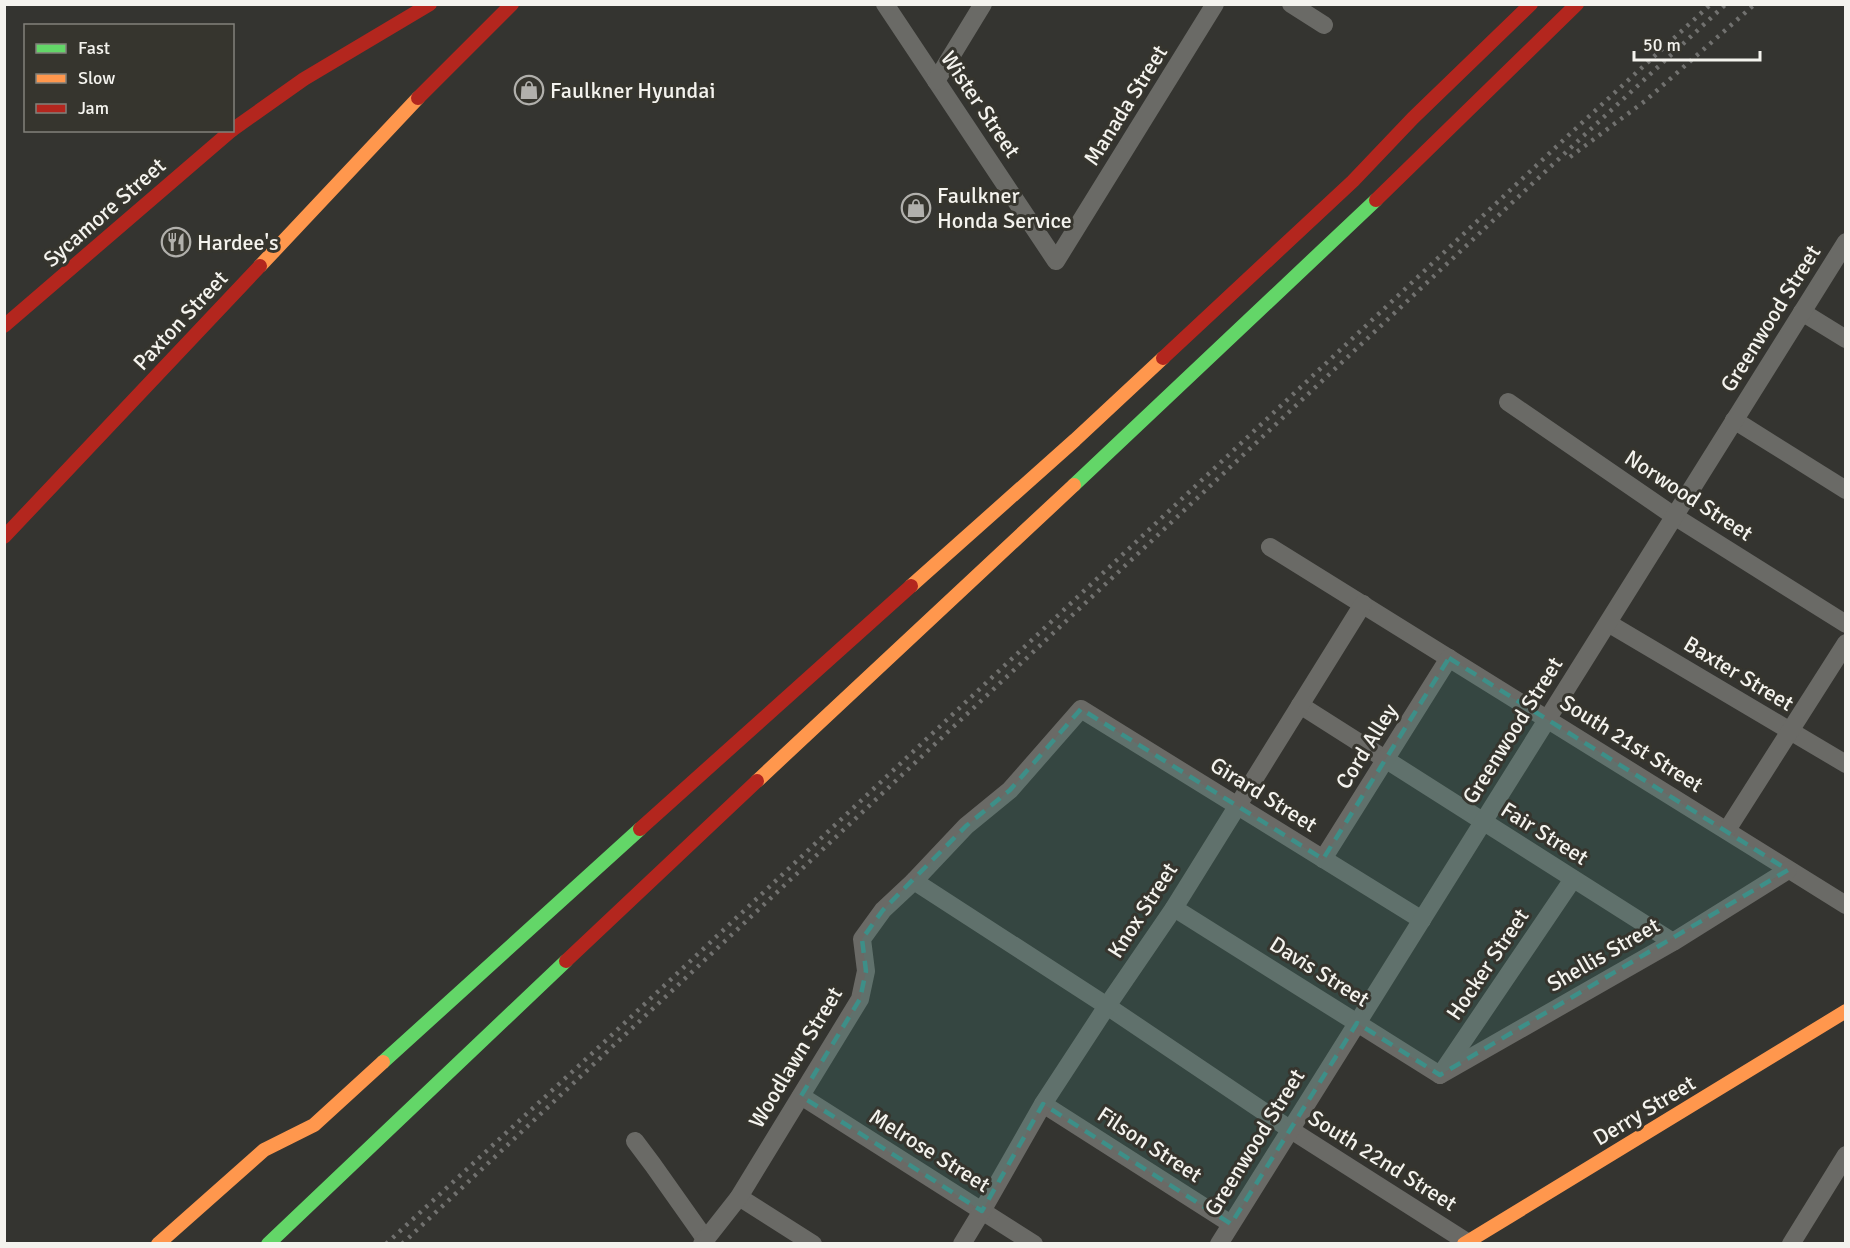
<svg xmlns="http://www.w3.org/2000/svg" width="1850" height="1248" font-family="Signika,sans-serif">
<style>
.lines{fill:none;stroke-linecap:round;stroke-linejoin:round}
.street{stroke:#6a6a66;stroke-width:18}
.fast{stroke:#63d668;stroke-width:14}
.slow{stroke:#ff974d;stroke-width:14}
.jam{stroke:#b3261e;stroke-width:14}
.rail{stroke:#71716f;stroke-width:4.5;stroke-dasharray:3 6;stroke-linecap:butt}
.marked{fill:#3d8f88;fill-opacity:0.2;stroke:#3d8f88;stroke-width:4.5;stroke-dasharray:12 8;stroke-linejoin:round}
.labels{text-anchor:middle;stroke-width:6;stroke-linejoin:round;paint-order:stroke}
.poi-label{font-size:22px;fill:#f4f3ee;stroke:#36352e;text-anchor:start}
.street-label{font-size:22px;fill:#f4f3ee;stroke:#36352e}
</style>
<rect width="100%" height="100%" fill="#343430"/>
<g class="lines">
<g class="street">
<polyline points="885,4 1056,261 1215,4"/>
<polyline points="1291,4 1324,25"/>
<polyline points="936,81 983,4"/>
<polyline points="1802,312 1846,339"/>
<polyline points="1508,402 1674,516 1846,624"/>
<polyline points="1734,420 1846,490"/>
<polyline points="1270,547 1846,905"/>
<polyline points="1608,623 1846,764"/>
<polyline points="1300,705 1673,942"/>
<polyline points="1727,830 1846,643"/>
<polyline points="1323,859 1449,658"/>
<polyline points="914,881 1107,1006 1291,1130 1467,1242"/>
<polyline points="1174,908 1440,1075"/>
<polyline points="1443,1071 1573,879"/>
<polyline points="1440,1075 1673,942 1788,870"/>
<polyline points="801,1096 1034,1244"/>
<polyline points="1043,1104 1231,1224"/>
<polyline points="635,1141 653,1165 706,1240"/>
<polyline points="739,1197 813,1244"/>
<polyline points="702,1244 739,1197 860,999 866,971 862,939 883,910 914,881 966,826 1010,790 1081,709 1422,920"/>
<polyline points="962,1244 982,1211 1043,1104 1107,1006 1174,908 1363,604"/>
<polyline points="1219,1244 1846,242"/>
<polyline points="1791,1244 1846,1155"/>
</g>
<g class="fast">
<polyline points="1074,485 1376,200"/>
<polyline points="383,1062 640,829"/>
<polyline points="268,1244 566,961"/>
</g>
<g class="slow">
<polyline points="260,266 418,98"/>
<polyline points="911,586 1075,440 1163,358"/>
<polyline points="757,781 1074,485"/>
<polyline points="158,1244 264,1150 314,1125 383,1062"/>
<polyline points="1464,1244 1846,1011"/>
</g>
<g class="jam">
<polyline points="418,98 512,4"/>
<polyline points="232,130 304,79 430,4"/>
<polyline points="1376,200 1577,4"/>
<polyline points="4,326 232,130"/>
<polyline points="1163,358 1353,181 1413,118 1531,4"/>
<polyline points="4,537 260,266"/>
<polyline points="640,829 911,586"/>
<polyline points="566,961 757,781"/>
</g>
<g class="rail">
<polyline points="1570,157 1645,101 1755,4"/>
<polyline points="386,1244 599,1047 1572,132 1711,4"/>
<polyline points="402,1244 1579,140 1726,4"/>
</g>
</g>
<path class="marked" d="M 1449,658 L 1788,870 L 1440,1075 L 1357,1023 L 1231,1224 L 1043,1104 L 982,1211 L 801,1096 L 860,999 L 866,971 L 862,939 L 883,910 L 966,826 L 1010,790 L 1081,709 L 1323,859 Z"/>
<defs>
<g id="shop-ring" transform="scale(1.5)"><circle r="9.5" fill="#36352e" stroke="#b1b0ac" stroke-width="1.5"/><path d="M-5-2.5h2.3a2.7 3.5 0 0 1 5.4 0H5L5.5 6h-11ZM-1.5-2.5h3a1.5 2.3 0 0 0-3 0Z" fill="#b1b0ac"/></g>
<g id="restaurant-ring" transform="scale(1.5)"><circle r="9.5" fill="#36352e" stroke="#b1b0ac" stroke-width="1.5"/><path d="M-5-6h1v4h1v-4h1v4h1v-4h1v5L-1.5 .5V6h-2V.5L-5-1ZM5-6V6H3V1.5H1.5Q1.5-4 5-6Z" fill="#b1b0ac"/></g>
</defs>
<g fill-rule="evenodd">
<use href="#shop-ring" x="529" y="90"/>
<use href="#shop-ring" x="916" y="208"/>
<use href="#restaurant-ring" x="176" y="242"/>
</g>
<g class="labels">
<g class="poi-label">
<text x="550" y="98">Faulkner Hyundai</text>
<text x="937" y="203">Faulkner<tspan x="937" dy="25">Honda Service</tspan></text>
<text x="197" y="250">Hardee's</text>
</g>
<g class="street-label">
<text transform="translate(981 104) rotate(56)" y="8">Wister Street</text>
<text transform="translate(1125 105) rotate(-58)" y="8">Manada Street</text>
<text transform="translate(104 212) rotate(-41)" y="8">Sycamore Street</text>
<text transform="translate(1770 318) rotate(-58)" y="8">Greenwood Street</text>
<text transform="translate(180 320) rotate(-47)" y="8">Paxton Street</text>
<text transform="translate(1689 495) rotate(33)" y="8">Norwood Street</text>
<text transform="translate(1739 673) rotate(31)" y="8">Baxter Street</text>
<text transform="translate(1512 730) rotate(-58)" y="8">Greenwood Street</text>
<text transform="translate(1632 743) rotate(32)" y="8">South 21st Street</text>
<text transform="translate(1366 746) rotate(-58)" y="8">Cord Alley</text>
<text transform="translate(1264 794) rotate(32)" y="8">Girard Street</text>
<text transform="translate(1545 833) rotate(32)" y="8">Fair Street</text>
<text transform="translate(1142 910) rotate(-57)" y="8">Knox Street</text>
<text transform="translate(1603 954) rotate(-30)" y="8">Shellis Street</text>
<text transform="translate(1487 964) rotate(-56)" y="8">Hocker Street</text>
<text transform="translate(1320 971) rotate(32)" y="8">Davis Street</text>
<text transform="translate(795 1057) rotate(-59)" y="8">Woodlawn Street</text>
<text transform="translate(1644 1110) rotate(-31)" y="8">Derry Street</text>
<text transform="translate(1254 1142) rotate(-58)" y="8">Greenwood Street</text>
<text transform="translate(1150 1144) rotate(33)" y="8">Filson Street</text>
<text transform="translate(930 1150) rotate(32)" y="8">Melrose Street</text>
<text transform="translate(1383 1160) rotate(32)" y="8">South 22nd Street</text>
</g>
</g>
<rect width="1850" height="1248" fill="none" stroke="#f4f3ee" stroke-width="12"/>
<rect x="24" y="24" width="210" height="108" fill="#36352e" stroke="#82817b" stroke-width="1.5"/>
<rect x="36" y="44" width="30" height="9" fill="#63d668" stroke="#82817b" stroke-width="1.5"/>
<text x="78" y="54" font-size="18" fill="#f4f3ee">Fast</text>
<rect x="36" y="74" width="30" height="9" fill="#ff974d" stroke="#82817b" stroke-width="1.5"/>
<text x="78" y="84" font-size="18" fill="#f4f3ee">Slow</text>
<rect x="36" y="104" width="30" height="9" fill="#b3261e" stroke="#82817b" stroke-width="1.5"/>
<text x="78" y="114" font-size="18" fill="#f4f3ee">Jam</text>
<path d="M1634 51v9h126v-9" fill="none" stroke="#f4f3ee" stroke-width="3"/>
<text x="1643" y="51" font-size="18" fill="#f4f3ee" stroke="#36352e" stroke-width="4.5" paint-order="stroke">50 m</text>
</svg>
